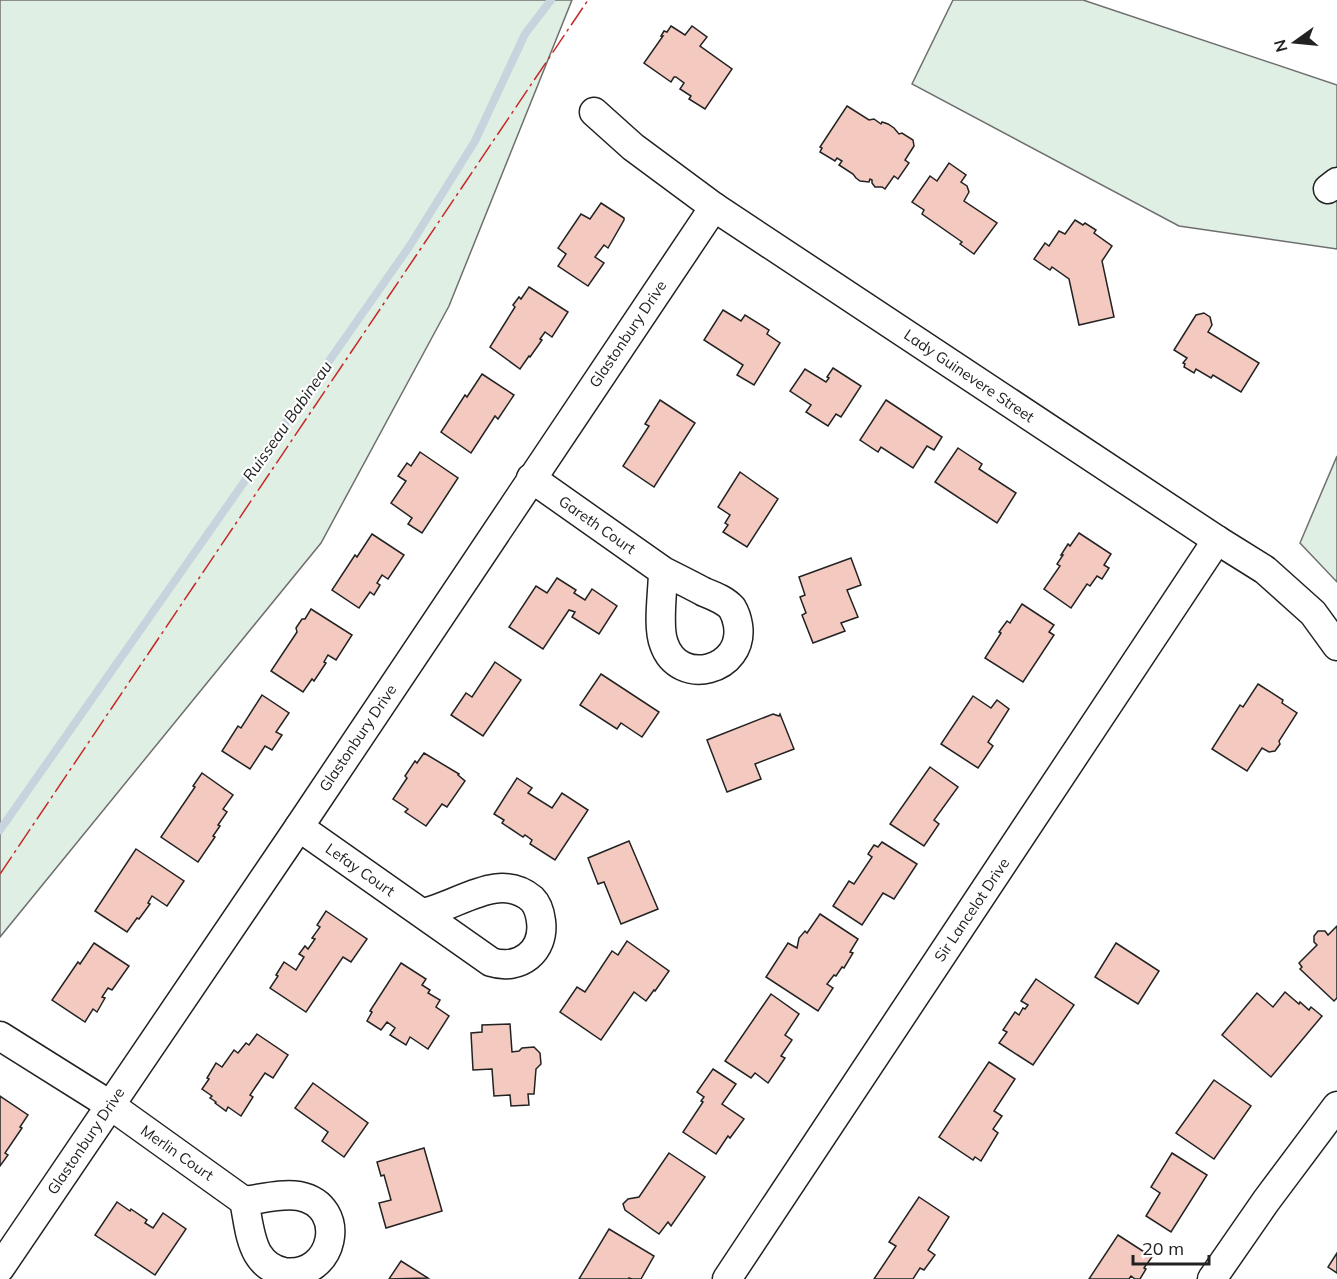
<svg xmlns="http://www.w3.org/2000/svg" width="1337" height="1279" font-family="Mulish,sans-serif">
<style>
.green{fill:#e0efe3;stroke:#6f6f6f;stroke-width:1.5}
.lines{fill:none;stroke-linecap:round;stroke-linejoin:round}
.stream{stroke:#c7d3dd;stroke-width:8}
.building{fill:#f3c9c0;stroke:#222;stroke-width:1.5}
.minor-casing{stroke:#222;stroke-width:31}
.minor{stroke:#fff;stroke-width:28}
.power{stroke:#c62828;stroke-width:1.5;stroke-dasharray:21 4.5 3 4.5;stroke-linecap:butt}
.labels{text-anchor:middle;stroke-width:4.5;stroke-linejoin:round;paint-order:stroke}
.street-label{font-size:15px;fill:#222;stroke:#fff}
.water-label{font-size:16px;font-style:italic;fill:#222;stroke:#fff}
</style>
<rect width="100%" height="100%" fill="#fff"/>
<g class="green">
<polygon points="0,0 572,0 449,306 321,543 0,937"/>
<polygon points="953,0 1083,0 1337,85 1337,249 1179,226 912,84"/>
<polygon points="1337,456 1337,582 1300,543"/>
</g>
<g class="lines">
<polyline class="stream" points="0,830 409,247 475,141 525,34 551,0"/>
</g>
<g class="building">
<polygon points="671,26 685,35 692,26 707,37 700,46 732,69 705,109 689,99 691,96 680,89 684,83 676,77 674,77 671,82 644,63 663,36 661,36 664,31 667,32"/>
<polygon points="847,106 869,120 874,119 881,124 882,122 888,124 894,128 899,134 902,133 913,140 914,146 905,160 909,163 898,179 894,176 885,189 882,187 875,187 872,183 872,180 870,179 869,182 860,181 856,178 853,174 839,165 842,161 837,158 835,161 820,152 822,148 820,147"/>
<polygon points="949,163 966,175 961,182 967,186 969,192 964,201 997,223 974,254 960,244 962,242 922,214 924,210 912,202 930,176 937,181"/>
<polygon points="601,203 624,218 624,220 608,248 604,245 595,257 604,263 588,286 558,266 566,254 558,248 581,214 590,219"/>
<polygon points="1075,220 1083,225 1085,223 1096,230 1094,233 1112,246 1102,261 1114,317 1079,325 1069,279 1052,267 1050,270 1034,259 1045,243 1049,246 1059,231 1065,234"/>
<polygon points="529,287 568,312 552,337 545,332 540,339 542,340 530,357 529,356 520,369 490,347 515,307 513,305 519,297 521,299"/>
<polygon points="723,310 741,321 745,315 769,330 767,334 780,343 754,385 737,375 743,365 704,340"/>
<polygon points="1204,313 1210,317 1212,325 1208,332 1259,363 1241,392 1213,375 1211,378 1196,369 1194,373 1184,367 1185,364 1183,363 1187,358 1174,350 1196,315"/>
<polygon points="833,368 861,386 841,417 836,414 828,426 806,412 811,405 790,391 805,369 826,382 829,378 827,377"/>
<polygon points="482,374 514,395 498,419 495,416 471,453 441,432 465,395 467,397"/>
<polygon points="660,400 695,423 654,487 623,466 649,426 645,424"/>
<polygon points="886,400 942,437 934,450 927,446 913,468 881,447 878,452 860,440"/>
<polygon points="958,448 982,464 979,469 1016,493 997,523 935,482"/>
<polygon points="420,452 458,478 422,533 408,524 412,518 391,503 406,481 398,476 407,463 411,466"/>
<polygon points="740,472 778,499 747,547 723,532 728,525 725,523 730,515 718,507"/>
<polygon points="1079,533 1111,554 1104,565 1109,568 1102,579 1097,576 1090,586 1087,584 1071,608 1044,589 1060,566 1057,564 1063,555 1061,555 1068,544 1070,546"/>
<polygon points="372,534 404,555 388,579 382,575 377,583 380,585 374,595 370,592 359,608 332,590 355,555 357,557"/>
<polygon points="851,558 861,585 847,590 858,617 841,623 845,631 813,643 802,615 806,613 800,597 805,595 799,577"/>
<polygon points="557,578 576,590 574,593 585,600 592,589 617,606 599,634 572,617 575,612 569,610 543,649 509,627 536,586 547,593"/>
<polygon points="1022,604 1054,625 1049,632 1054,635 1023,682 985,658 1001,633 999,632 1007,621 1010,623"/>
<polygon points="311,609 352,635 336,660 328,655 324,662 326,663 314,681 312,679 303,692 271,671 297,632 296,628 302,619 305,619"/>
<polygon points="495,662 521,680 483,736 451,715 466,693 472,697"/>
<polygon points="601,674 659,712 642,737 621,723 617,729 580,705"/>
<polygon points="1258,684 1283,700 1282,703 1297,713 1279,741 1280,744 1275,751 1269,752 1262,748 1247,771 1212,749 1240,705 1243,707"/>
<polygon points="262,695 289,713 276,732 282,735 272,750 265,746 250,769 222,751 238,726 241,728"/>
<polygon points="973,696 991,708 997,700 1009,709 988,742 993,746 978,768 941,744"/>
<polygon points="773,714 779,716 780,714 794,749 755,764 761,779 727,792 707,740"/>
<polygon points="424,753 459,774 458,775 465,781 447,807 442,804 426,826 405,812 408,809 393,799 407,778 405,776 415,761 417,763"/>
<polygon points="930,767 958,787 934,820 939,824 924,846 890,824"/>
<polygon points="202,773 233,795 223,809 227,812 218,825 220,826 213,836 215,837 198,862 161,837 195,787 193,786"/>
<polygon points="517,778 532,788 528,793 552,808 562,793 588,810 555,860 530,844 532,840 525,835 523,837 502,823 504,820 494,814"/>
<polygon points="629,841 658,909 621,924 604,882 598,884 588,858"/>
<polygon points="882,842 917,864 894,899 883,893 862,925 833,906 849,881 854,884 872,857 868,854 874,845 878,847"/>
<polygon points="136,849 184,881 167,906 152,896 148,903 150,904 139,919 137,918 127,932 95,911"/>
<polygon points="326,911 367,939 351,962 343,957 306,1012 270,988 278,976 276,975 284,962 296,970 304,957 299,954 305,946 308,949 315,939 312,938 320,927 317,925"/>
<polygon points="820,914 858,939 850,952 853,953 844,968 842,967 836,976 834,975 827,984 833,988 818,1011 766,977 788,943 797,948 799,938 805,931 807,933"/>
<polygon points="1337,926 1337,998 1334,1001 1300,969 1302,967 1299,963 1317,945 1314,942 1314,936 1318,931 1325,931 1328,935"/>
<polygon points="627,941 669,971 655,991 654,990 646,1001 634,992 601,1040 560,1012 577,987 585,992 612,951 618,955"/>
<polygon points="94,943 129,966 112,990 108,988 102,997 105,998 97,1012 93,1009 85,1022 52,1000 78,962 80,964"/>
<polygon points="1116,943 1159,971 1138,1004 1095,977"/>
<polygon points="401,963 426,979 422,985 430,990 428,993 440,1000 436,1007 449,1016 428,1049 410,1037 406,1045 390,1035 395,1028 387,1022 381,1030 367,1021 372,1012 370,1011"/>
<polygon points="1036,979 1074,1005 1033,1065 999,1043 1007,1032 1003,1030 1015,1012 1019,1015 1023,1008 1025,1009 1028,1005 1021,1001"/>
<polygon points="1285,992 1299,1004 1300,1002 1309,1010 1311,1007 1322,1016 1271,1077 1222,1035 1257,993 1273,1007"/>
<polygon points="771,994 799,1014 785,1035 792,1040 781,1056 785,1058 768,1083 755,1073 751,1078 725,1061"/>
<polygon points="510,1024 512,1052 519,1051 522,1048 534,1047 540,1053 541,1064 536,1069 534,1094 528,1094 529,1105 511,1106 510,1095 494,1096 492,1069 473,1070 471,1033 482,1032 482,1025"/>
<polygon points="257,1034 288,1055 273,1078 265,1073 250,1095 253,1097 241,1116 228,1107 226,1111 215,1103 216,1102 210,1098 212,1096 202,1089 209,1079 207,1078 216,1063 222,1067 234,1050 238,1053 246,1043 249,1045"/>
<polygon points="989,1062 1015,1079 994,1111 1002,1116 993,1129 998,1133 981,1161 975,1157 973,1160 939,1137"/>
<polygon points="713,1069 736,1084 722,1104 744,1119 730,1138 728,1136 716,1154 683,1132 703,1102 701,1101 704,1097 697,1092"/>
<polygon points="1214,1080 1251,1106 1214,1159 1176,1133"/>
<polygon points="313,1083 368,1123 344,1157 322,1141 328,1132 295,1108"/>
<polygon points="0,1096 28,1115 20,1127 22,1128 5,1153 8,1155 0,1166"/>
<polygon points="424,1148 442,1211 386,1228 379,1203 391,1200 384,1175 381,1176 377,1162"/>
<polygon points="669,1153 705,1177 671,1226 668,1222 659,1234 625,1210 623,1204 628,1199 639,1197"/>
<polygon points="1172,1153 1207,1175 1171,1232 1146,1216 1160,1193 1151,1187"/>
<polygon points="919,1197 949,1217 928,1250 935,1255 924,1270 920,1268 913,1279 874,1279 896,1246 889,1242"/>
<polygon points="117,1202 130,1211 131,1209 147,1220 145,1223 153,1228 163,1213 186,1229 155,1275 95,1235"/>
<polygon points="609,1229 654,1256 641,1279 632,1279 629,1278 629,1279 579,1279"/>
<polygon points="1118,1235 1152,1257 1144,1268 1146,1269 1140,1279 1135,1279 1131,1276 1129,1279 1089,1279"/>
<polygon points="1337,1253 1337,1273 1328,1267"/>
<polygon points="401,1261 428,1278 389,1279"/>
</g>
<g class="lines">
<g class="minor-casing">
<g id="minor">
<polyline points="594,112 633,147 714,207 1217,540 1265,570 1313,613 1337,646"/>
<polyline points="1328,189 1337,182"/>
<path d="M 531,478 L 663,571 C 663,591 657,627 664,644 C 679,688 745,671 738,625 C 737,619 735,613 732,608 C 725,600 714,596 704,592 C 691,585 677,578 663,571"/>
<path d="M 299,827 L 491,962 C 520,971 545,951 541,921 C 540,913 538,905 532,899 C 498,870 457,907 422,913"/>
<path d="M 0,1036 L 110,1105 L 244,1201 C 261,1199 282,1193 299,1196 C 350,1206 334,1279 284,1272 C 273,1270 264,1264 258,1254 C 249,1239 248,1218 244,1201"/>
<polyline points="0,1268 299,827 714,207"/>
<polyline points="727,1279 1217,540"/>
<polyline points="1212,1279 1266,1201 1337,1106"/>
</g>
</g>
<use href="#minor" class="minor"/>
<polyline class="power" points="0,874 588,0"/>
</g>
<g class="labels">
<g class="street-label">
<text transform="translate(628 334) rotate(-56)" y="5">Glastonbury Drive</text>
<text transform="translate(969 376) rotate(34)" y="5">Lady Guinevere Street</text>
<text transform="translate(597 525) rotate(35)" y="5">Gareth Court</text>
<text transform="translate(358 738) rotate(-56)" y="5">Glastonbury Drive</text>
<text transform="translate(360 870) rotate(35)" y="5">Lefay Court</text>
<text transform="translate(972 910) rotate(-56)" y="5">Sir Lancelot Drive</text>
<text transform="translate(86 1141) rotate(-56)" y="5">Glastonbury Drive</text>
<text transform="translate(177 1153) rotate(35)" y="5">Merlin Court</text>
</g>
<g class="water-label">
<text transform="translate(287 421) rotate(-55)" y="6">Ruisseau Babineau</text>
</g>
</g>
<g transform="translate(1295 42) rotate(255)" stroke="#ffffff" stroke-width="4.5" paint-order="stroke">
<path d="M0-4.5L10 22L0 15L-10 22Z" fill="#222222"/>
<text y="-9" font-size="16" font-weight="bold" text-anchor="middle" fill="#222222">N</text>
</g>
<path d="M1133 1255v9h76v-9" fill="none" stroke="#222222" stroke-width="3"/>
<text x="1142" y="1255" font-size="18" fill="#222222" stroke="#ffffff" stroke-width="4.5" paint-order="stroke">20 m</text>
</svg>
